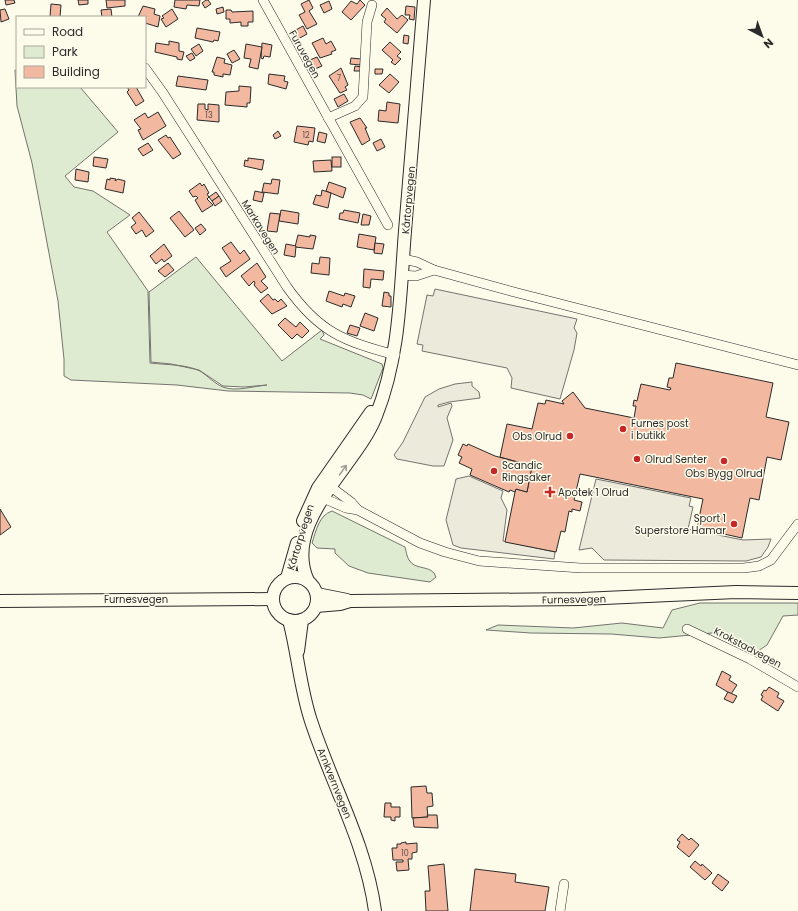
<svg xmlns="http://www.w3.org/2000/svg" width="798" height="911" font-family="Poppins,sans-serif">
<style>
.green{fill:#deebd1;stroke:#74746e}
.parking{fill:#eceadb;stroke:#74746e}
.building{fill:#f2b8a0;stroke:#2b2b2b}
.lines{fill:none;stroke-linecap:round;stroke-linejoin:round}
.minor-casing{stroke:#2b2b2b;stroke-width:10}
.major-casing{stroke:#2b2b2b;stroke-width:14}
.minor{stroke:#fdfbea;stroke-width:9}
.major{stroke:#fdfbea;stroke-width:12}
.oneway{stroke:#9e9d94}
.poi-dot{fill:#c62828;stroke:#fdfbea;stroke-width:1.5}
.labels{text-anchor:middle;stroke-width:3;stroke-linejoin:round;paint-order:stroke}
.number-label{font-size:8px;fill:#5d4e48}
.street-label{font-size:10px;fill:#2b2b2b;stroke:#fdfbea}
.poi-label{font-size:10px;fill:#2b2b2b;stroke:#fdfbea;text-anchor:start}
</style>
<rect width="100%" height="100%" fill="#fdfbea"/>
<g class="green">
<path d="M 15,70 L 17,70 L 17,87 L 80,87 L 118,132 L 65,176 L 74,187 L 93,191 L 130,215 L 107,232 L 148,291 L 150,363 C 167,365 185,364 200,371 C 208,376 215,384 223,387 C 236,392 254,386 267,385 L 244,387 L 223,386 L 199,370 L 171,364 L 151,362 L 149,292 L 196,257 L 282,361 L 322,330 L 324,335 L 320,339 L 382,364 L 383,368 L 371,399 L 363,395 L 350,393 L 228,391 L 177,385 L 71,380 L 64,376 L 64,359 L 58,301 L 32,163 L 17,106 Z"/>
<path d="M 332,511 L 405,547 C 406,551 407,557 409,560 C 415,571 432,564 436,577 L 430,582 L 368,573 L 349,566 L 335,553 L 335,549 L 317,548 L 312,543 C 316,531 319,515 332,511 Z"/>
<polygon points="700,603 798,603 798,615 783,616 767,645 755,653 712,633 659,638 611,634 531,633 486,630 498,625 573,628 622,623 663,628 672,610"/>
</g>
<g class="parking">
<polygon points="435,289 577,319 574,328 577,333 574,350 560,399 511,388 512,378 507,368 422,351 423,345 417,344 427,295 433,296"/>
<polygon points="472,382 472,386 479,392 480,398 449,402 438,405 438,407 451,403 452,406 447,418 453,440 444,466 433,466 397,459 394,455 403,442 425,397 439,389 455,384"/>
<polygon points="469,476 503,491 501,498 507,510 503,541 555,552 554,559 461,548 453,545 446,520 456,479"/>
<polygon points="596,479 691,498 689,506 693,507 688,529 743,540 771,539 768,547 761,557 746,561 604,560 592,548 579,550"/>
</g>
<g class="building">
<polygon points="5,0 14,0 15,3 6,5"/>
<polygon points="78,0 88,0 88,4 79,5"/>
<polygon points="106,0 125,0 125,6 107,8"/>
<polygon points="175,0 200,0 199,6 187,5 186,9 174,7"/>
<polygon points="206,0 208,0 211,4 205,8 202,3"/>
<polygon points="309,0 313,8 309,11 317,24 307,29 299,15 305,12 301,4"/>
<polygon points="360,0 365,5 351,20 342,12 351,1 357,4"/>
<polygon points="329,1 332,9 324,13 320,5"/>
<polygon points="51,4 61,5 60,17 50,17"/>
<polygon points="143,6 155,9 154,14 160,16 158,27 145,23 145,17 138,17"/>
<polygon points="406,6 415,7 414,20 409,19 410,15 405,15"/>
<polygon points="223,7 224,12 217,14 216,9"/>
<polygon points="387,8 397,19 402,15 408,20 397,33 384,22 386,19 381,15"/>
<polygon points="5,9 9,19 1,22 0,10"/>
<polygon points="111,9 112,17 102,17 101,10"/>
<polygon points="172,9 178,19 166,27 161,19 164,18 162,16"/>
<polygon points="226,10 231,10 232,12 253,11 253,22 248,22 248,26 241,26 241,22 230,23 230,19 226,19"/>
<polygon points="303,26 307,34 298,39 294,31"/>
<polygon points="197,28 220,32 218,41 214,40 213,42 195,38"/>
<polygon points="404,35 409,36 408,44 403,43"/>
<polygon points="323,38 326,44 331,41 336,50 331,52 332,54 320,58 312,43"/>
<polygon points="169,41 179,43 179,51 184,52 182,60 177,59 177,57 155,52 156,43 169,45"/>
<polygon points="390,42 401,52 397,56 401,59 395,65 391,62 393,60 382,50"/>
<polygon points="262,43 272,45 270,57 264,56 263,59 261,58"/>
<polygon points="199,44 203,51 196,56 191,49"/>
<polygon points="246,44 262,47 258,69 249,67 251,59 244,58"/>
<polygon points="234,50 240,59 232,63 227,54"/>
<polygon points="192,53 195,58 190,61 186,56"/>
<polygon points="217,57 225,59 224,63 232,65 230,75 223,74 223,77 214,75 214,72 212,72"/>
<polygon points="317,57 322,66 315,69 310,60"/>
<polygon points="351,58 361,59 360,65 350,64"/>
<polygon points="355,66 362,67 361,71 354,71"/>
<polygon points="341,68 348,85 345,87 347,90 340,93 329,76"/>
<polygon points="375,69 383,69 382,74 375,74"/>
<polygon points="269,74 285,76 284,81 288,82 286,89 268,84"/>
<polygon points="390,74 399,82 389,93 379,85"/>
<polygon points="178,76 208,80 206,90 176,86"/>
<polygon points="239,86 251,87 250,103 247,103 247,107 225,105 226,92 239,91"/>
<polygon points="127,87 136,87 144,101 136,106 127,92 129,90"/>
<polygon points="344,94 348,101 338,107 334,99"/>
<polygon points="387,102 400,104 398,123 378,121 379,110 386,111"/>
<polygon points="198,104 205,104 205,109 208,110 208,104 219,105 219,122 197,120"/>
<polygon points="158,112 166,126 143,140 138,130 141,129 134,120 145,113 148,118"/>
<polygon points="360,118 367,128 365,128 370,140 362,145 350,122"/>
<polygon points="297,126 315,128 313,142 309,141 308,145 294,142"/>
<polygon points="278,131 281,136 275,139 273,135"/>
<polygon points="319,132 327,134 325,143 317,141"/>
<polygon points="166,135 168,138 170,137 181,154 173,159 158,140"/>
<polygon points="381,139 385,147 377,151 373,143"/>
<polygon points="148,143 153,150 143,156 138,149"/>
<polygon points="94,157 108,159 106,168 93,166"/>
<rect x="332" y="157" width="9" height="10"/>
<polygon points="248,158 264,160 262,170 244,166 245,160 248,161"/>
<polygon points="331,160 332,171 314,172 313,161"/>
<polygon points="76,169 89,172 88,182 75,180"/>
<polygon points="110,178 116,179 115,181 118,179 125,181 123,193 105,189 107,179 110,180"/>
<polygon points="272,179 280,180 278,194 262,192 264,183 271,184"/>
<polygon points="329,182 346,188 343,198 326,191"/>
<polygon points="200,183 202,186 204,184 209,193 207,194 209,197 207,199 213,205 202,212 195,200 198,198 196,196 193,197 189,191"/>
<polygon points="322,190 331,193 328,208 313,204 316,195 321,196"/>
<polygon points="255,191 264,193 262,202 253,200"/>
<polygon points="216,192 219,196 212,201 209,197"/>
<polygon points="219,196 222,201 215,206 212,201"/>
<polygon points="281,210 299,213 298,224 279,221"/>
<polygon points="344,210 360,213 358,223 339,219 340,213 343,213"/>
<polygon points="179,211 194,230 185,237 170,218"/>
<polygon points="139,212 154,231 146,237 142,230 136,234 131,227 136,223 132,218"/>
<polygon points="270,213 280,214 277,232 267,231"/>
<polygon points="363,214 371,216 369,225 361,225"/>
<polygon points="201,224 206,230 200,235 195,228"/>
<polygon points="359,234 376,237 374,250 357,247"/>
<polygon points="298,235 310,237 310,235 316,236 313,249 295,247"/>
<polygon points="231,242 240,254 244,250 250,259 226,277 220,268 231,261 222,248"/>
<polygon points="375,243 384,244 382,254 374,253"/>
<polygon points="164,244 172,256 164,262 162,259 156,264 150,256"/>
<polygon points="286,244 296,246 295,257 284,255"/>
<polygon points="320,257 330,258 329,275 311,273 312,263 319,264"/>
<polygon points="168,263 174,270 165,277 158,271"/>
<polygon points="257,263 266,277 261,281 268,288 261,293 254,285 255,283 254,281 249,286 241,276"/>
<polygon points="364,269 384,271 383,280 371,279 370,288 363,287"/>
<polygon points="329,291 344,296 345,293 355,296 351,307 343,304 342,307 326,301"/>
<polygon points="384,292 389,293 389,296 391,296 391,307 382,306"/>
<polygon points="268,294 273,300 275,299 278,302 281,299 287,306 272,314 260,301"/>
<polygon points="365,313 378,318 374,331 360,326"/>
<polygon points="285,318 296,327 300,322 309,331 302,338 297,334 292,339 278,325"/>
<polygon points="350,325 360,328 357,336 347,333"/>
<polygon points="676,363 773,383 766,417 789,422 781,460 767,457 759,500 750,498 742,538 697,528 703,499 580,474 574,500 582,502 580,511 572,509 572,512 569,511 565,532 561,531 556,552 505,542 515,492 516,489 527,492 532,466 500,457 507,424 532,429 538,403 545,404 546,400 564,404 562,401 573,392 585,408 634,418 636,406 633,406 634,400 637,401 641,384 670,390 671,388 667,387 669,378 673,378"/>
<polygon points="463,444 467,446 468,444 495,456 532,466 527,492 516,489 515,492 510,490 509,492 470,475 472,469 459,463 462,457 458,455"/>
<polygon points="0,509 11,527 0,535"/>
<polygon points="722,671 731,676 729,680 737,685 731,694 716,685"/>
<polygon points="769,687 779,693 777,697 784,701 778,711 761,700 763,696 761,695 764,690 766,691"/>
<polygon points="728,692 737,696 733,703 724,699"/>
<polygon points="426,786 427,793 432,793 433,806 427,807 428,817 412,818 411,787"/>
<polygon points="385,803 391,803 391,807 400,807 400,817 395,817 395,821 391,820 391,817 384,817"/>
<polygon points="427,815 437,815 438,828 414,827 413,818 428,817"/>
<polygon points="682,834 689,840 691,838 699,845 689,857 677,847 680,842 677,840"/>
<polygon points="406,842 406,844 417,843 417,852 412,853 412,859 408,859 409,870 397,871 396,862 403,862 403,860 393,860 392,848 397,848 397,844 401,844 401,843"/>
<polygon points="695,861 701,866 702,864 712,873 705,880 690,867"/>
<polygon points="444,864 448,911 426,911 425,891 430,891 428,866"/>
<polygon points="475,869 516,874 515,882 549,887 545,911 470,911"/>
<polygon points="718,874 729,882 722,891 712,883"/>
</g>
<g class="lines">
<g class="minor-casing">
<g id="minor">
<polyline points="263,0 388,225"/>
<path d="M 145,68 L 163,93 L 287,287 C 319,332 343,341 395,355"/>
<polyline points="328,118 355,106 363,97 367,22 372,5"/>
<polyline points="403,259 417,262 434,270 514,292 798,365"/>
<polyline points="401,275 416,276 434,270"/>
<polyline points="331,487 351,502 358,510"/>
<polyline points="323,498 346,508 358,510 420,543 445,552 479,561 581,568 744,568 759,566 771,560 798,524"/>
<polyline points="687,629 750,659 798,687"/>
<polyline points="560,911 564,884"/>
</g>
</g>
<g class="major-casing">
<g id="major">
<polyline points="303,521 318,488 371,412"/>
<circle cx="295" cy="599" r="22"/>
<polyline points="287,578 297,543"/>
<path d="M 308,581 C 281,522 357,466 376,416 C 400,356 400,294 405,231 C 411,154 418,77 424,0"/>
<polyline points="317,594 347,600"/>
<polyline points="0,601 273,599"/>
<polyline points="316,606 340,604 350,601 582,599 736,592 798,593"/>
<path d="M 289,620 C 298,654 300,688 311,721 C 332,785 366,844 375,911"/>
<polyline points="298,651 302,620"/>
</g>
</g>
<use href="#minor" class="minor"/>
<use href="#major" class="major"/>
</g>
<defs><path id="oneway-shaft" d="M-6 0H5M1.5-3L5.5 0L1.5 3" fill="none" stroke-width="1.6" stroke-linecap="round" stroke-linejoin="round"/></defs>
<use class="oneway" href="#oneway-shaft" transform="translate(343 470) rotate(-55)"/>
<g class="poi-dot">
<circle cx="623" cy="429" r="4"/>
<circle cx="570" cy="436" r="4"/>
<circle cx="637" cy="459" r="4"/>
<circle cx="724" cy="461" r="4"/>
<circle cx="494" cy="471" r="4"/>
<path d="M548 486h4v4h4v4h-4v4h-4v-4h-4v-4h4z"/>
<circle cx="734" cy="524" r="4"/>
</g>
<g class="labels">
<g class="number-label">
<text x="339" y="81">7</text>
<text x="209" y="118">13</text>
<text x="306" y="138">12</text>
<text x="405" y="856">10</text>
</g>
<g class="street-label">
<text transform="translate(305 54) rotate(61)" y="4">Furuvegen</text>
<text transform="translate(408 200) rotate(-85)" y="4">Kårtorpvegen</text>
<text transform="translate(261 227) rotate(58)" y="4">Markavegen</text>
<text transform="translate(300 537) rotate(-73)" y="4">Kårtorpvegen</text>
<text x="136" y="603">Furnesvegen</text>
<text transform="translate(574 599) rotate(-1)" y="4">Furnesvegen</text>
<text transform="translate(748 647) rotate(28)" y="4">Krokstadvegen</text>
<text transform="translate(335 783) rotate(68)" y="4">Arnkvernvegen</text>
</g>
<g class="poi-label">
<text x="631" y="427">Furnes post<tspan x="631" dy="12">i butikk</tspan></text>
<text x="562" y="440" text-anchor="end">Obs Olrud</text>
<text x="645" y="463">Olrud Senter</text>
<text x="502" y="469">Scandic<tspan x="502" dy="12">Ringsaker</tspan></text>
<text x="724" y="477" text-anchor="middle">Obs Bygg Olrud</text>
<text x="558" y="496">Apotek 1 Olrud</text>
<text x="726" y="522" text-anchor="end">Sport 1<tspan x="726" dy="12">Superstore Hamar</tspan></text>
</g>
</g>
<rect x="16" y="16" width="130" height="72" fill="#fdfbea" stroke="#a9a89e"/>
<rect x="24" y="29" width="20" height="6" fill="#fdfbea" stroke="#a9a89e"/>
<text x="52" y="36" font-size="12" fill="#2b2b2b">Road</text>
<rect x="24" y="46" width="20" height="12" fill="#deebd1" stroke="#a9a89e"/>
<text x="52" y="56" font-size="12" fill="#2b2b2b">Park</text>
<rect x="24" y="66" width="20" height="12" fill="#f2b8a0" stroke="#a9a89e"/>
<text x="52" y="76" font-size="12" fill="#2b2b2b">Building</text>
<g transform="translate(762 36) rotate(139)" stroke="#fdfbea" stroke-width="3" paint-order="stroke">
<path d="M0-3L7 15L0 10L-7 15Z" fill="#2b2b2b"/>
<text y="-6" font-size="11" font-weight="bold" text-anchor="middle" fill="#2b2b2b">N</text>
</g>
</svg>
